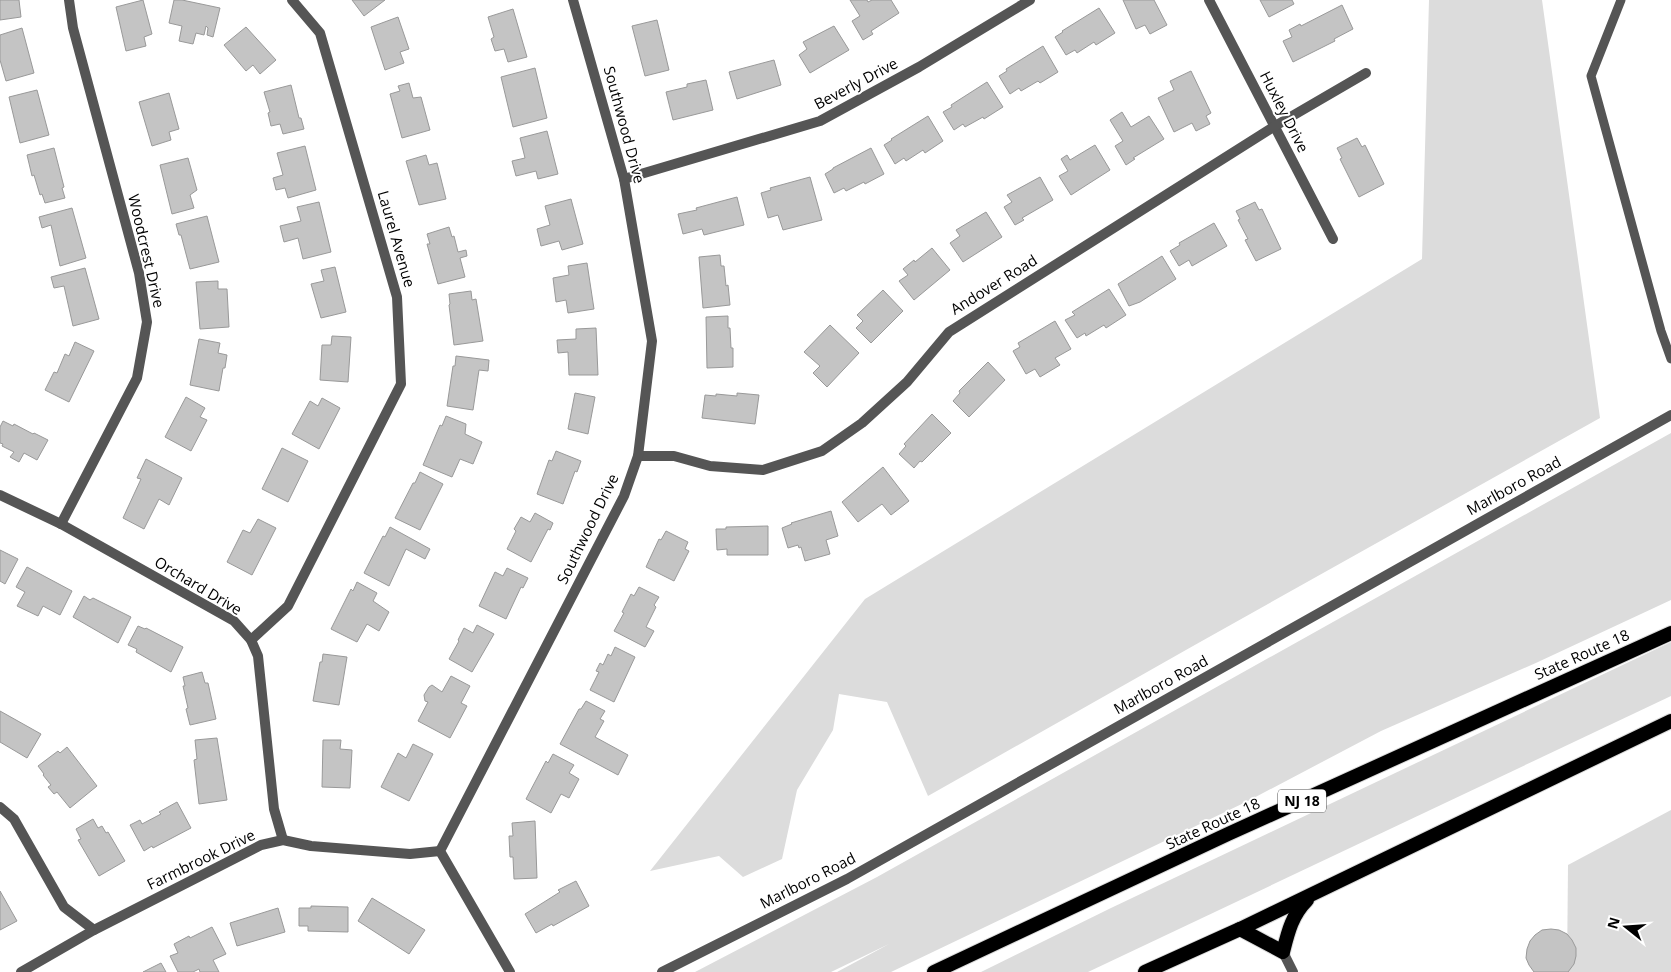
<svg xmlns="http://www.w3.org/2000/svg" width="1671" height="972" font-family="'Open Sans',sans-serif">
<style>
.green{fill:#dcdcdc}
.building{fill:#c4c4c4;stroke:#999}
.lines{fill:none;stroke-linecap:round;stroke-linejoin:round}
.trunk-casing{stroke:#dbdbdb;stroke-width:16}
.service{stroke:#555;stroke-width:9}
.minor{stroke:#555;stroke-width:10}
.tertiary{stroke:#555;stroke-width:10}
.trunk{stroke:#000;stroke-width:14}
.labels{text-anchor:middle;stroke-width:4;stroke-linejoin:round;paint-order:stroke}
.shield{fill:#fff;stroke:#4c4c4c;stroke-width:1}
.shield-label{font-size:14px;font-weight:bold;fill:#000}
.street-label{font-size:15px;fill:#000;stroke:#fff}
</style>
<rect width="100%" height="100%" fill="#fff"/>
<g class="green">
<polygon points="1429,0 1542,0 1600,418 1193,646 928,796 887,702 839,694 833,730 797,790 782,859 743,877 719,856 650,871 865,599 1422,259"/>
<polygon points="1671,433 1671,600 1538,662 1381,731 1248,801 891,972 837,972 889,944 831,972 695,972 877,877"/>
<polygon points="1671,642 1671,696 1088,972 981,972 1111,908"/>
<polygon points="1671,810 1671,972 1567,972 1568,865"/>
</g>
<g class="building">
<polygon points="0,0 19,0 21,17 0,20"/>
<polygon points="143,0 152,34 144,37 146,46 126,51 116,7"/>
<polygon points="174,0 182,0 220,8 213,37 207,35 208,28 206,26 204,35 196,33 193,44 179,41 182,26 169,23"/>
<polygon points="352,0 385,0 364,16"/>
<polygon points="850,0 867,0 868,2 872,0 891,0 899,13 871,31 873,34 863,40 852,21 860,16"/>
<polygon points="1123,0 1154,0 1167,25 1150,34 1145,25 1136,29"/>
<polygon points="1260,0 1292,0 1294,4 1269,17"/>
<polygon points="1342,5 1353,29 1334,39 1335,41 1293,62 1283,41 1292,37 1289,30 1300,24 1301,26"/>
<polygon points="1099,8 1115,33 1096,45 1094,42 1077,53 1075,50 1066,55 1055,37 1063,32 1062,31"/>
<polygon points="513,9 527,57 508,62 504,49 495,51 491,39 494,37 488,17"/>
<polygon points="398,17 409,49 400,52 404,63 385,70 371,27"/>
<polygon points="657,20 669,70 645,76 632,26"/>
<polygon points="834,26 849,50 810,73 799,55 807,49 803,42"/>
<polygon points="246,27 276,60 260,74 253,65 246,71 224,45"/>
<polygon points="22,28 34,73 6,81 0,60 0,35"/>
<polygon points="1043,46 1058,72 1040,83 1038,81 1021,91 1019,88 1010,94 999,76 1007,71 1006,69"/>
<polygon points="774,60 781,85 737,99 729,72"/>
<polygon points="535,68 547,118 513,127 501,77"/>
<polygon points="1191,71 1211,113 1206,116 1210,124 1196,131 1192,123 1174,132 1158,98 1174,90 1170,81"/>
<polygon points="706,80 713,110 673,120 666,92 687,87 687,84"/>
<polygon points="987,82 1003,107 984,119 983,117 965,127 963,124 954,130 943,112 952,107 951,105"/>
<polygon points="409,83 413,98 421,97 430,130 402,138 390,94 400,91 398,86"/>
<polygon points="291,85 299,118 301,118 304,129 283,134 280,124 271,126 268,113 270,112 264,92"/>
<polygon points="37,90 49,135 20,143 9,97"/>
<polygon points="169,93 179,129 169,132 171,140 152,146 139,102"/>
<polygon points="1122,112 1131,127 1149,116 1164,139 1133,158 1135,159 1126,165 1115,146 1123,141 1110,120"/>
<polygon points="928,116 943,141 925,153 923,150 906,161 904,158 895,164 884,145 892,140 891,139"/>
<polygon points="547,131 558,174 538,179 536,171 516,176 512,161 525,158 520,138"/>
<polygon points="1357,138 1362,147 1365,145 1384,184 1359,197 1340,159 1342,158 1337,148"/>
<polygon points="1095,145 1110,170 1071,195 1059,176 1068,171 1061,159 1067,155 1070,160"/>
<polygon points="305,146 316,190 288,198 285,188 276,190 273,178 283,175 277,153"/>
<polygon points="54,148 64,187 62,188 65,198 45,203 42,194 40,195 34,175 32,176 27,155"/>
<polygon points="871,148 884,174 865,184 864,182 846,191 844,188 834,193 825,174 833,169 833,168"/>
<polygon points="426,155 429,165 437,163 446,199 419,205 406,161"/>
<polygon points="188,158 197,190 190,195 194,208 172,214 160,165"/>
<polygon points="810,177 822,220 783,230 778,215 768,218 761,193 771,190 770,188"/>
<polygon points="1040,177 1053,200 1022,218 1024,220 1015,225 1004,207 1012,202 1007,195"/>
<polygon points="737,197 744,225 704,235 702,229 683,234 678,214 697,210 696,208"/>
<polygon points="571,199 583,244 562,250 559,241 541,246 537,229 550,225 545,206"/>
<polygon points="319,202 331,252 303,259 298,238 284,242 280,226 301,221 297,207"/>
<polygon points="1255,202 1259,210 1262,209 1281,249 1256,261 1245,240 1248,239 1238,220 1240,219 1236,211"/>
<polygon points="72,208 86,258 60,266 51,225 42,228 39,217"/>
<polygon points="986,212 1002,237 963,262 950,243 960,236 956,230"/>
<polygon points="207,216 219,262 190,269 181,235 179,235 176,224"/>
<polygon points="1214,223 1227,246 1192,266 1189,260 1179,266 1170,251 1180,245 1179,243"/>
<polygon points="449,227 452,237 454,236 458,252 466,250 467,256 460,258 465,277 438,284 427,244 430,244 427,234"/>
<polygon points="932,248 950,270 914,300 899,281 908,275 903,269 914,260 915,262"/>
<polygon points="720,255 721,266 724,266 726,286 728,285 730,305 703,308 699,257"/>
<polygon points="1162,256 1176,279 1140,302 1129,306 1118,284"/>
<polygon points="587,263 594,309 568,313 566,300 556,302 553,278 569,275 568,266"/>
<polygon points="335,267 346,312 321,318 311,284 324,281 321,270"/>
<polygon points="85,268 99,319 73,326 64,286 54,288 51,277"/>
<polygon points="218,281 218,289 227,289 229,327 200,329 196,282"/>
<polygon points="1109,289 1126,315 1106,328 1104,325 1086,336 1085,333 1077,338 1065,320 1075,315 1072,312"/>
<polygon points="883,290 903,311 871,343 856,328 863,321 857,315"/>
<polygon points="471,291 472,300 476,299 483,341 454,345 449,305 450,304 449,294"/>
<polygon points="728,316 728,328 730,328 731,348 733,348 733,367 707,368 706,317"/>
<polygon points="1055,321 1071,349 1055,358 1060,365 1040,377 1035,369 1026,374 1013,351 1020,347 1018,343"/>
<polygon points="830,325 859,353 827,387 813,373 820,366 804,352"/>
<polygon points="596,328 598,375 569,375 568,352 558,353 557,340 576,339 576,329"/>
<polygon points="332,336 351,337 348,382 320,380 322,345 331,345"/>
<polygon points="199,339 220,343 218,353 227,355 225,368 223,368 219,391 190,385"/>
<polygon points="75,342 94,351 69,402 45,390 54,372 57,373 65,354 69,356"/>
<polygon points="456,356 489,360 488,371 479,370 473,410 447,406 453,366 455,366"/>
<polygon points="988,362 1005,380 969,417 953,401 960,393 959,391"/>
<polygon points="575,393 595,397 588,434 568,429"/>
<polygon points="737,393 759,395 755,424 702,418 705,395 716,396 716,394 737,396"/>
<polygon points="186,397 205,408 200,417 207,420 191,451 165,437"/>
<polygon points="322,398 340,408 319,449 292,434 310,401 318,406"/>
<polygon points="932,414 951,433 922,462 920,461 914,468 899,454 906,446 904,444"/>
<polygon points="446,416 466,424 465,434 482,442 473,464 460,459 452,477 423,465 440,425 442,426"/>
<polygon points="3,421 13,426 14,424 33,434 34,433 48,440 37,460 24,453 19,462 10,457 14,452 2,446 3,444 0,443 0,427"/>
<polygon points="282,448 308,461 288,502 262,489"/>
<polygon points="556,451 581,461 577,472 575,471 563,504 537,494 549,460 552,461"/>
<polygon points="146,459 182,478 169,505 159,499 144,529 123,518 141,479 137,478"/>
<polygon points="883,467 909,501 891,515 882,504 858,522 842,502"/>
<polygon points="420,472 443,484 420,530 395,518 413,483 415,483"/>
<polygon points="831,511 838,536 826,540 830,554 805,561 801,547 799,548 798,545 788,548 782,528 792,524 791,523"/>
<polygon points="535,513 553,523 550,530 548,529 531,562 507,549 516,531 514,529 521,517 530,522"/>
<polygon points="258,519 276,528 252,575 227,562 243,530 250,533"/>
<polygon points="768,526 768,555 727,555 727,549 717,550 716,529 726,529 726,527"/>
<polygon points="390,527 430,549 425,559 406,549 389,586 364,573 383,536 385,537"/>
<polygon points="666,531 688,542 685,549 689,551 674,581 646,567 659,539 661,540"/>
<polygon points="0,550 18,559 5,584 0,581"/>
<polygon points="27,567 72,591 60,615 43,606 38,616 17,606 25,592 16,587"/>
<polygon points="507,568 528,578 523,588 521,587 506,619 479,606 495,572 503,576"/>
<polygon points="357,582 377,593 373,601 389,612 379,631 367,624 357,642 331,629 351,589 353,591"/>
<polygon points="639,587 659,597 654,605 656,607 646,627 654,631 645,647 614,631 624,613 622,612 631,594 634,596"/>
<polygon points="84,596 90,600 93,598 131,617 118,643 73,617"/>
<polygon points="477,625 494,634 472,672 449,659 459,641 458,640 464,628 473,633"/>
<polygon points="138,626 145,629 146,628 183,647 171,672 136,652 137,649 128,645"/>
<polygon points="615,647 635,657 614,702 590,690 599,672 596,671 600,663 603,665 608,654 611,656"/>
<polygon points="323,654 347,657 339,705 313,701 320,662 322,662"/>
<polygon points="202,672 205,683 208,683 216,719 190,725 186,709 188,708 183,686 185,686 183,677"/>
<polygon points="451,676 470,686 461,703 467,706 450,738 418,721 428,702 425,701 424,695 429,687 432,685 442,692"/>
<polygon points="586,701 605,711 600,719 604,721 595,737 628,755 618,775 560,744 579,709 581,709"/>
<polygon points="0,711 41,734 27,758 0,742"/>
<polygon points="217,738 227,800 199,804 194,760 197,759 195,740"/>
<polygon points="323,740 341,740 340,749 352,750 350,788 322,787"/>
<polygon points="413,744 433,754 409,801 381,787 398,753 406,758"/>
<polygon points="67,747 97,786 70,808 57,792 54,794 48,787 51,785 43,775 44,774 38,766 58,751 60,753"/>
<polygon points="553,754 574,765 569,773 579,779 569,798 561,794 551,813 526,799 546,761 548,763"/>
<polygon points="177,802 191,828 153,848 152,846 144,851 130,825 140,820 142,824 161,814 159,812"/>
<polygon points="93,819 98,828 102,826 106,833 108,832 125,861 99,876 78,840 81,839 76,829"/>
<polygon points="535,821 537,878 514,879 513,857 510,857 509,836 513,836 512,823"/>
<polygon points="576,881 589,906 553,926 552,924 536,933 525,914 560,892 558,890"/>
<polygon points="0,891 17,921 0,930"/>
<polygon points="372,898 425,930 409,954 358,921"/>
<polygon points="311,906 348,907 348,932 308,931 308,926 299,926 299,908 311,908"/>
<polygon points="278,908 285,932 237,946 230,923"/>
<polygon points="212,927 226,954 213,960 219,972 200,972 199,969 193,972 178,972 170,956 178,953 174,944 189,936 190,938"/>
<polygon points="1551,929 1559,930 1567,934 1572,940 1576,948 1576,956 1574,964 1568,972 1534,972 1529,965 1526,958 1527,949 1530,941 1535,935 1542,930"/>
<polygon points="161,963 166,972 143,972"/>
</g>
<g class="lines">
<g class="trunk-casing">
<g id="trunk">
<path d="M 1240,929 L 1283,952 C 1288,932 1292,915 1307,900"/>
<polyline points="934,972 1228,834 1671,633"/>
<polyline points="1145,972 1240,929 1671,721"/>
</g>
</g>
<polyline class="service" points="1621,0 1591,76 1661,331 1671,359"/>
<g class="minor">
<polyline points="1209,0 1333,239"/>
<polyline points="624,179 820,121 919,67 1030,0"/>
<polyline points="638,456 674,456 710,466 763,470 822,451 862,423 907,382 949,332 1275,126 1366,73"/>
<polyline points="0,495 61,524 234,621 251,640 258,656 274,809 283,840"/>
<polyline points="61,524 137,378 147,322 139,273 73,28 69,0"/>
<polyline points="251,640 288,606 401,384 397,297 320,33 292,0"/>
<polyline points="0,807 14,819 64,907 94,930"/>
<polyline points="1283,952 1293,972"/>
<polyline points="21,972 94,930 261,845 283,840 311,846 410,854 440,851"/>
<polyline points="510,972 440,851 624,496 638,456 652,341 624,179 573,0"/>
</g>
<polyline class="tertiary" points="662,972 847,879 1671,415"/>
<use href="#trunk" class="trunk"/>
</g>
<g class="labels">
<rect class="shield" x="1278" y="789.5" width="48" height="23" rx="4"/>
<g class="shield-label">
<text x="1302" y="806">NJ 18</text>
</g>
<g class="street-label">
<text transform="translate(856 84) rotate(-28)" y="5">Beverly Drive</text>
<text transform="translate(1284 112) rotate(63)" y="5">Huxley Drive</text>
<text transform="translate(624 125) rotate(75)" y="5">Southwood Drive</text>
<text transform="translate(396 239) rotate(74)" y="5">Laurel Avenue</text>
<text transform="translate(146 251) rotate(77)" y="5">Woodcrest Drive</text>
<text transform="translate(994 285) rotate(-32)" y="5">Andover Road</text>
<text transform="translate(1514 486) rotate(-29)" y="5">Marlboro Road</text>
<text transform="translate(588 529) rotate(-64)" y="5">Southwood Drive</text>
<text transform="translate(198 586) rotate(31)" y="5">Orchard Drive</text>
<text transform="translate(1582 655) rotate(-24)" y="5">State Route 18</text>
<text transform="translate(1161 685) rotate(-29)" y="5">Marlboro Road</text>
<text transform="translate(1213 824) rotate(-25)" y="5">State Route 18</text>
<text transform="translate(201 860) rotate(-26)" y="5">Farmbrook Drive</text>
<text transform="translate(808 881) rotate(-27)" y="5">Marlboro Road</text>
</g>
</g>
<g transform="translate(1626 927) rotate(287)" stroke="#ffffff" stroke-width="4" paint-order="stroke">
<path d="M0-4L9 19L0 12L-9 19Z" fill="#000000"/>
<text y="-8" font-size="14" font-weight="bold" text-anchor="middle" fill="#000000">N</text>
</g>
</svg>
